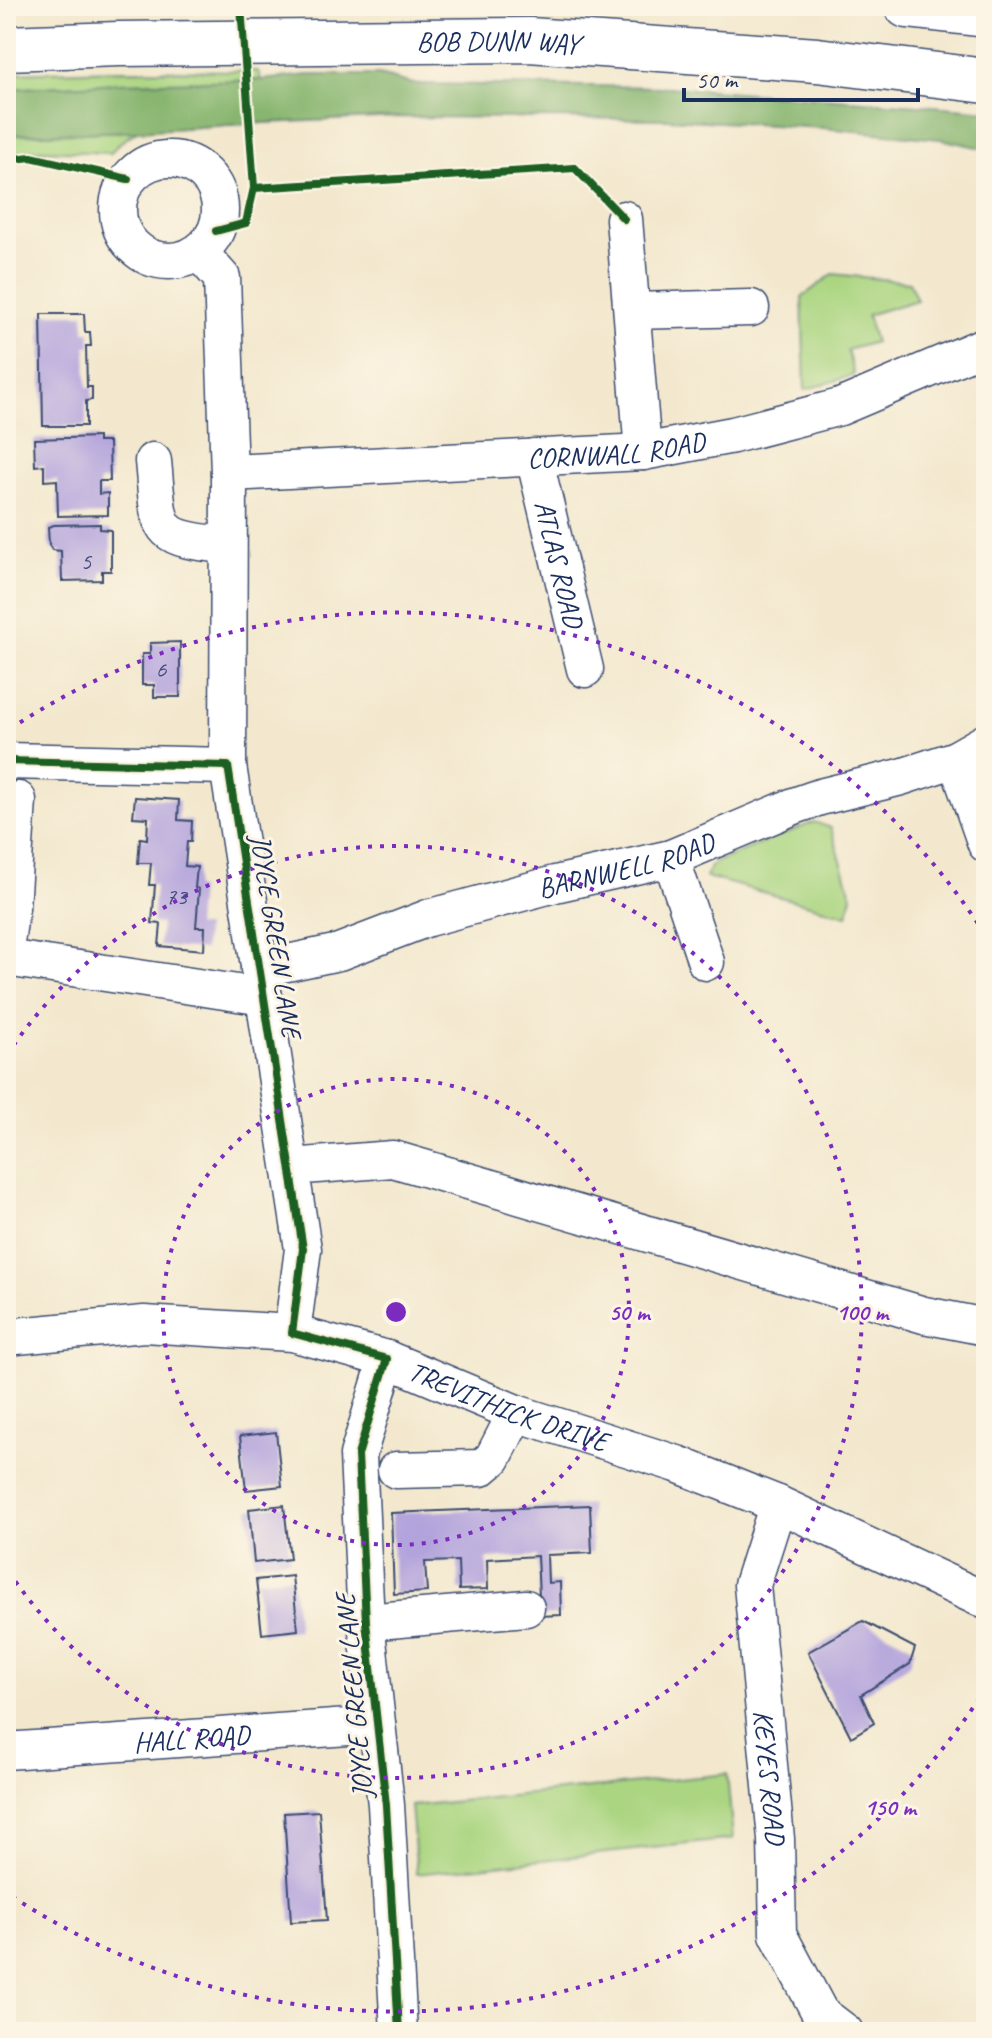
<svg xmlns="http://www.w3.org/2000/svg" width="992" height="2038" font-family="Caveat,sans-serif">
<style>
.green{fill:#abd581;stroke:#638270;stroke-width:2}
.forest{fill:#88b66f;stroke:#527266;stroke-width:2}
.building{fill:#b2a3dc}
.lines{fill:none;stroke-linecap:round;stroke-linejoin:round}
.minor-casing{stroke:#3b4b6f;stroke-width:39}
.major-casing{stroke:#3b4b6f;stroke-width:47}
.minor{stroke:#fff;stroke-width:36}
.major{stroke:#fff;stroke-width:44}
.cycleway-casing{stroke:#fcf5e5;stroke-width:13}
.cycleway{stroke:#1b5e20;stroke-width:8}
.ring{fill:none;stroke:#7b2cbf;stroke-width:4;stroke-dasharray:4 8}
.labels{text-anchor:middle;stroke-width:6;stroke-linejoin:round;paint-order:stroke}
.number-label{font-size:24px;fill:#414c7e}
.street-label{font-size:28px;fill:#1b2f5e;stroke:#fcf5e5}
.centre{fill:#7b2cbf;stroke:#fcf5e5;stroke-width:4}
.ring-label{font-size:24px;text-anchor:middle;font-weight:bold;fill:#7b2cbf;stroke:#fcf5e5;stroke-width:6;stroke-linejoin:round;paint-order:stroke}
</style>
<rect width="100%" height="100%" fill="#fcf5e5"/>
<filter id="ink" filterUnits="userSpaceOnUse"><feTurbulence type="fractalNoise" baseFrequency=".0125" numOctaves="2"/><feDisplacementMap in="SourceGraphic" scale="16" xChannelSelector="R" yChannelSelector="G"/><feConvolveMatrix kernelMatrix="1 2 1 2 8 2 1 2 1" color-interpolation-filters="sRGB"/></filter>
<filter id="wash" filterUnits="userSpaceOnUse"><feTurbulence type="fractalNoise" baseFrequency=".006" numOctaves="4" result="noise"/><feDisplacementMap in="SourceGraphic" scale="32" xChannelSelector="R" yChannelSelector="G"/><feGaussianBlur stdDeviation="1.8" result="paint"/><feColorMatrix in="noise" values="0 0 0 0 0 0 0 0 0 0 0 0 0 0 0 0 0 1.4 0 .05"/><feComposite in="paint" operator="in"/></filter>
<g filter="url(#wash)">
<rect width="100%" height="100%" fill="#f3e8ce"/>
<g class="green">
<polygon points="119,70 258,71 261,80 120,83 6,89 6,73"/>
<polygon points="137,131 118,144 111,153 41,150 6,153 6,135"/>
<polygon points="833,274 909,282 917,300 867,315 875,342 847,350 854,375 805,390 802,297"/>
<polygon points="814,822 831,828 852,896 847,915 706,877 710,867 718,861"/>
<polygon points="727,1774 733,1839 417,1874 411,1806"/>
</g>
<polygon class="forest" points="308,75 379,75 414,84 668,87 934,106 986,111 986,149 940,139 823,128 668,119 402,117 264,123 137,131 6,135 6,89 120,83 261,80"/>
<g id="blocks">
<g class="building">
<polygon points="41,314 84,314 85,332 90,332 91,346 86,346 87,387 92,387 92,400 86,401 86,426 43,426"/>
<polygon points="98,437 98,442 109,442 110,481 99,481 99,494 108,493 108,515 58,516 57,480 44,481 44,465 35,466 34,439"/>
<polygon points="100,524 100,529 111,530 111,571 102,571 102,580 62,581 61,551 52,550 49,545 48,527 54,525"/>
<polygon points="180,642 180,697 154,697 154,685 142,685 142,654 150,654 150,643"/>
<polygon points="135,797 179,800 178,820 192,821 191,842 187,842 185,866 197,867 195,888 199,889 196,927 205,927 204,950 159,946 161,924 152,923 155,885 149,885 151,863 138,863 140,838 147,839 148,818 133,817"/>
<polygon points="276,1432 282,1486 246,1490 240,1436"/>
<polygon points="284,1505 290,1559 254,1563 249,1509"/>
<polygon points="590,1505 592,1553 547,1555 548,1583 560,1582 561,1615 540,1616 537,1556 487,1559 488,1589 459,1590 458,1561 425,1562 427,1592 394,1594 391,1513"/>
<polygon points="292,1576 298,1630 262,1634 256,1580"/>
<polygon points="863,1621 915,1648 910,1664 861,1695 874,1723 851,1737 808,1652"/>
<polygon points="319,1811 327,1920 291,1922 284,1813"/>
</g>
</g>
</g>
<g filter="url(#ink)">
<use href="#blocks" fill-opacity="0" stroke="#3b4b6f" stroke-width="2"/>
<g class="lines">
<g class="minor-casing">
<g id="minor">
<circle cx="169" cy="210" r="51"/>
<polyline points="624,219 643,452"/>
<polyline points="199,252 222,278 229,473 228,766 303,1249 292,1333"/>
<polyline points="632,311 751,308"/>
<path id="s1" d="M 534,457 L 585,669"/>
<path d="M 153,461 C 160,531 152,539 228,545"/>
<path id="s2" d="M 229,473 L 643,452 L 733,435 L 840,407 L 986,345"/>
<polyline points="956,759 986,844"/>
<polyline points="6,761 228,766"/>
<polyline points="671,858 706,962"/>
<polyline points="6,942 11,908 18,800"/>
<polyline points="6,958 264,997"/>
<path id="s3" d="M 259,969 L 339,952 L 428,918 L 555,884 L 671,858 L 794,806 L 820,797 L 901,777 L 956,759 L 986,742"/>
<polyline points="291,1167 393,1159 924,1315 986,1327"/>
<path id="s4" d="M 6,1337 L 144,1324 L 292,1333 L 387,1359 L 516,1413 L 677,1464 L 778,1504 L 986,1601"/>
<polyline points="387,1359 358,1455 366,1622 386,1805 399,2032"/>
<polyline points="396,1470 481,1468 493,1458 516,1413"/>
<path id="s5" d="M 778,1504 L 752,1585 L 776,1839 L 778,1934 L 820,2013 L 845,2032"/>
<polyline points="366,1622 526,1608"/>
<path id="s6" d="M 6,1751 L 377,1725"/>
</g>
</g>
<g class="major-casing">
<g id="major">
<polyline points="907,6 986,15"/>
<path id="s7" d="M 6,48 L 118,44 L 529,40 L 817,60 L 986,81"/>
</g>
</g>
<use href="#minor" class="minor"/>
<use href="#major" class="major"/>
<g class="cycleway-casing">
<g id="cycleway">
<polyline points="241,6 254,188"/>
<polyline points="6,160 31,157 128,179"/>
<polyline points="216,231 246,223 254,188 575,168 624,219"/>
<polyline points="6,761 228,766 303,1249 292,1333 387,1359 358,1455 366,1622 386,1805 399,2032"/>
</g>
</g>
<use href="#cycleway" class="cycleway"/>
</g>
</g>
<g class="ring">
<circle cx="396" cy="1312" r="233"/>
<path d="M7 1055A466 466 0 1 1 7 1569"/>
<path d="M986 1688A699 699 0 0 1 10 1895M10 729A699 699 0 0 1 986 936"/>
</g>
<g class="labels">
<g class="number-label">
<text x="86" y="569">5</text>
<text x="161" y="677">6</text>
<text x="176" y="904">73</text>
</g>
<g class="street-label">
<text dy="10" stroke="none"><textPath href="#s7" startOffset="492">BOB DUNN WAY</textPath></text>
<text dy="10" stroke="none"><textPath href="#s2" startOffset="388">CORNWALL ROAD</textPath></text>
<text dy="10" stroke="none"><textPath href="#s1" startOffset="110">ATLAS ROAD</textPath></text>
<text dy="10" stroke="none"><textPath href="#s3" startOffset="382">BARNWELL ROAD</textPath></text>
<text transform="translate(277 936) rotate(81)" y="10">JOYCE GREEN LANE</text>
<text dy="10" stroke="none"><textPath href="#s4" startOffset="516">TREVITHICK DRIVE</textPath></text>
<text transform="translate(353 1696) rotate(-95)" y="10">JOYCE GREEN LANE</text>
<text dy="10" stroke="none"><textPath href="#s6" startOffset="186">HALL ROAD</textPath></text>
<text dy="10" stroke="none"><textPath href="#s5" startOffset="278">KEYES ROAD</textPath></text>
</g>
</g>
<circle cx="396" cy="1312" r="12" class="centre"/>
<g class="ring-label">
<text x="629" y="1320">50 m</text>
<text x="862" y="1320">100 m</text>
<text x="890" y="1815">150 m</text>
</g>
<rect width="992" height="2038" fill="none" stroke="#fcf5e5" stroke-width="32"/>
<path d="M684 88v12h234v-12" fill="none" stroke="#1b2f5e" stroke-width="4"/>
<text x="696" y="88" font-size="24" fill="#1b2f5e" stroke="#fcf5e5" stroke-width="6" paint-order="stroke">50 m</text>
</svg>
